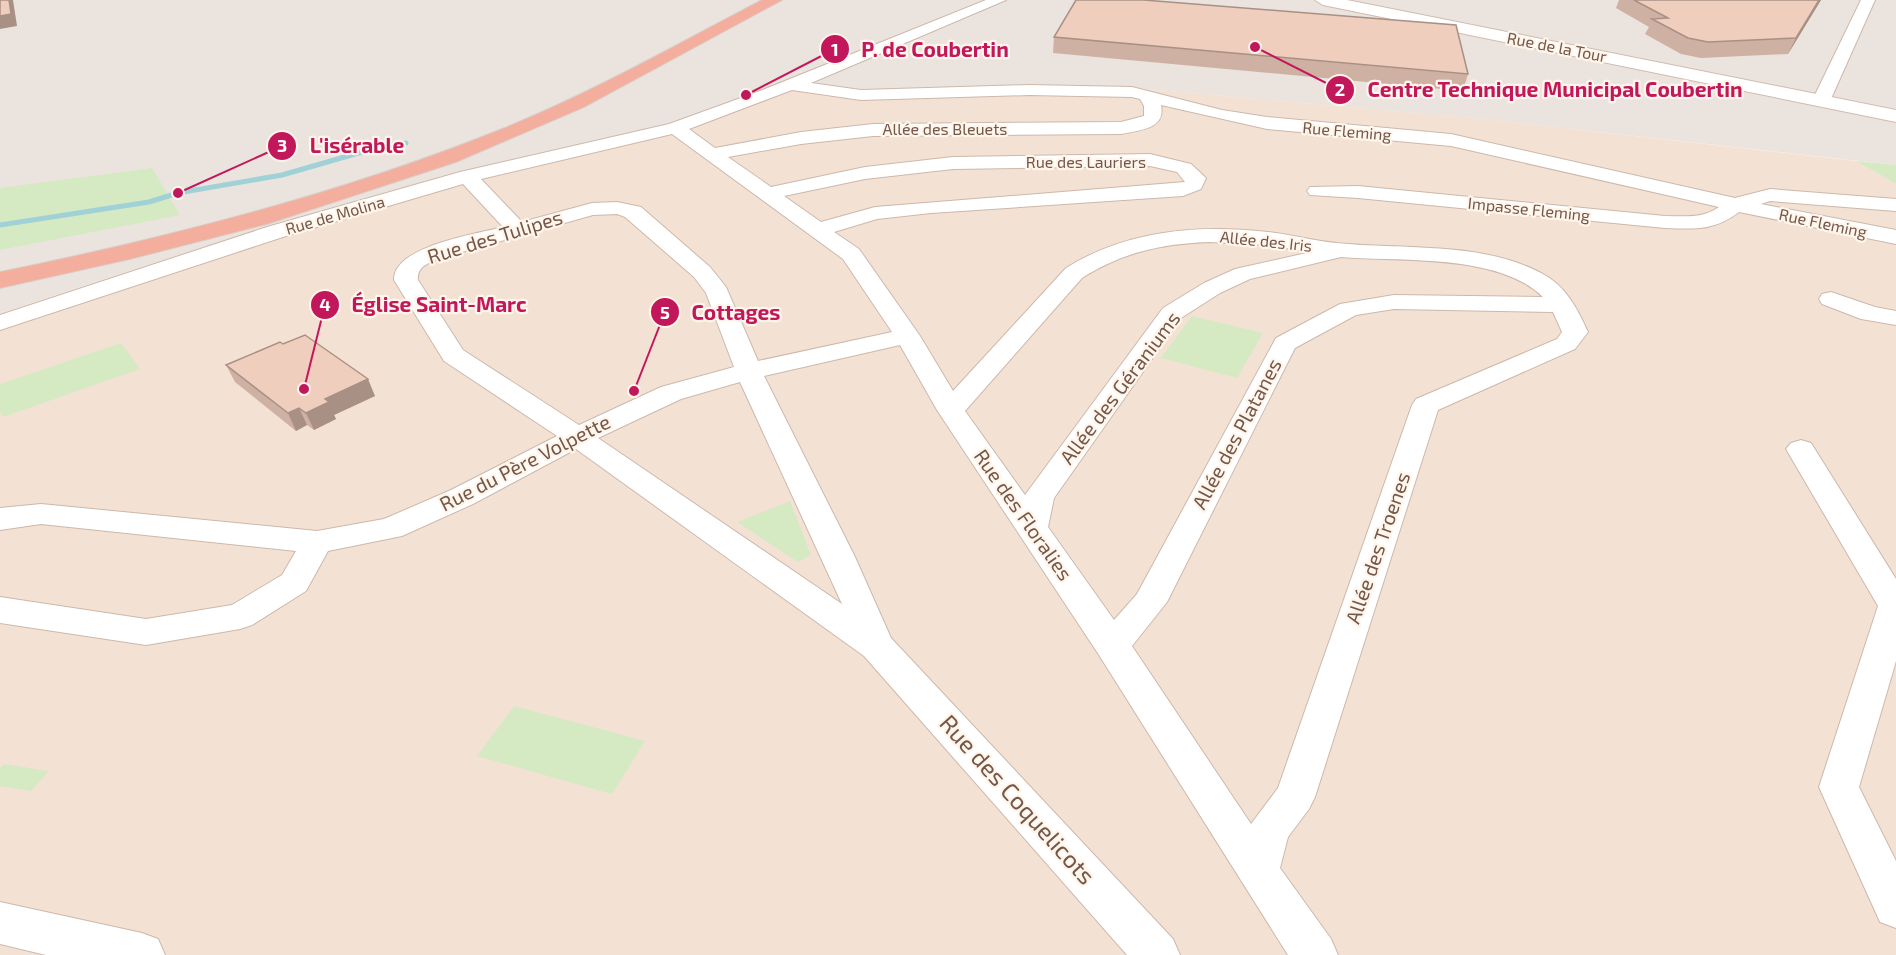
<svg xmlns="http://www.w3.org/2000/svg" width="1896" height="955" font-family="'Exo 2',sans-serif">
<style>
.residential{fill:#f3e2d3}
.industrial{fill:#ebe4de}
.green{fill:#d5e9c3}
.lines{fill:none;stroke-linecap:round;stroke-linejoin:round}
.stream{stroke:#a0d1d6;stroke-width:5}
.street-casing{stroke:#cdb8ab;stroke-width:2}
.secondary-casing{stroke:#d2baab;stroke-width:2}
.highway-casing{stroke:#d8d0cc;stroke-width:2}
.street{fill:#fff;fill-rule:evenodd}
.secondary{fill:#fff;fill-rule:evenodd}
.highway{fill:#f4ae9d;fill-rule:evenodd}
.wall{fill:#ceb1a3}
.shaded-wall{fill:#a89084}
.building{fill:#f0cebd;stroke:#a89084;stroke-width:1.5}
.labels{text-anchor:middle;stroke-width:4.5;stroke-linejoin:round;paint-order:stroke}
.far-street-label{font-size:16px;fill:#73574a;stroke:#fff5ea}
.street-label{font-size:20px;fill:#73574a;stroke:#fff5ea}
.near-street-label{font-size:24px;fill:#73574a;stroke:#fff5ea}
.leader{fill:none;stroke:#c2185b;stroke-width:2}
.callout-dot{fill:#c2185b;stroke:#fff5ea;stroke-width:2}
.mark-label{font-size:18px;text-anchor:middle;font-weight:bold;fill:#fff}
.callout-label{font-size:21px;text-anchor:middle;font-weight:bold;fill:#c2185b;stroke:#fff5ea;stroke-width:4.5;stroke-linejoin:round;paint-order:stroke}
</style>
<rect width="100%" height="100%" fill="#fcf1e4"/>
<polygon class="residential" points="807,83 864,90 1103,85 1493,120 1856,161 1896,184 1896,955 0,955 0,313 279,223 445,175 668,125"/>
<polygon class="industrial" points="0,0 1896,0 1896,165 1493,120 1103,85 864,90 807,83 668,125 445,175 279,223 0,313"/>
<g class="green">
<polygon points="1856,161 1896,165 1896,184"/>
<polygon points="152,168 180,215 0,250 0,188"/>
<polygon points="1192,316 1263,333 1237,378 1161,358"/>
<polygon points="121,343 140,369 3,417 0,412 0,384"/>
<polygon points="790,501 811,555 798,562 737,522"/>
<polygon points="514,706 645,741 612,794 477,756"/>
<polygon points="4,764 49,771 31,791 0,786 0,768"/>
</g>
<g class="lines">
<polyline class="stream" points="0,225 149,202 178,193 282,175 383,146 406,143"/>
<g class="street-casing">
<g id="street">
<path d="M 986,0 L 1006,0 L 811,83 L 861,90 L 1029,85 L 1132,87 L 1222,110 L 1267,117 L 1451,134 L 1735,198 L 1770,189 L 1896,199 L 1896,211 L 1770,201 L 1761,204 L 1896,230 L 1896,244 L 1739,212 C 1714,231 1695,229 1665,228 L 1358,198 L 1310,195 L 1307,191 L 1310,187 L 1358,186 L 1665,216 C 1685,216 1702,219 1719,207 L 1451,146 L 1267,129 L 1161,105 C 1166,129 1140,130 1121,134 L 873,136 L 801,144 L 728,157 L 771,187 L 865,167 L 953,157 L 1150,154 L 1191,164 L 1206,178 L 1201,189 L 1183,196 L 931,213 L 877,219 L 834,232 L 859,249 L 920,336 L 953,391 L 1066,268 C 1127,230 1198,224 1268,232 C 1295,235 1322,243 1349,244 C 1411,249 1485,243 1541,273 C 1566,286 1577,308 1588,332 L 1575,349 L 1438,410 L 1315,797 L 1309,809 L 1288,837 L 1280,868 L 1331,939 L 1338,955 L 1288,955 L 1099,655 L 937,410 L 900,345 L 764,376 L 855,557 L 891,638 L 1173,939 L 1180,955 L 1127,955 L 864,656 L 576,449 L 473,504 L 402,536 L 328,551 L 306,591 L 252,625 L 240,629 L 146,645 L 0,623 L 0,597 L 146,619 L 232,605 L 282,575 L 296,551 L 41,524 L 0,530 L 0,508 L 41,504 L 317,531 L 384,519 L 451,490 L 557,436 L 444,361 L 394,280 C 393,246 477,234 503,227 L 463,184 L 283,237 L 0,330 L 0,315 L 267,227 L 460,172 L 669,124 L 760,91 ZM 792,90 L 861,100 L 1029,95 L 1132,97 L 1140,99 L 1144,106 L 1144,116 L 1121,122 L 873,124 L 801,132 L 715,148 L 689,129 ZM 672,134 L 843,259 L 892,332 L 758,361 L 726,287 L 710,267 L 641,207 L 617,202 L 592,203 L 522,222 L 481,179 ZM 1150,166 L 1177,172 L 1185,182 L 875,207 L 821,222 L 784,196 L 865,179 L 953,169 ZM 617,214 L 625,217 L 694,277 L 706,293 L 734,367 L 661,387 L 579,425 L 463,350 L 418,280 C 417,267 427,264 437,259 L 593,215 ZM 1209,242 L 1266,245 L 1311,252 L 1235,269 L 1204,283 L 1163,308 L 1025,495 L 965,411 L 1082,278 C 1123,252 1161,244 1209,242 ZM 1341,257 C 1400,262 1498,253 1543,297 L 1394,295 L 1340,304 L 1276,338 L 1137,594 L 1114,620 L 1048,527 L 1054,498 L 1181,318 L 1220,293 L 1250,279 ZM 1394,309 L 1553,312 L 1562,332 L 1557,339 L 1416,399 L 1412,405 L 1278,788 L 1251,824 L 1132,646 L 1167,602 L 1295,348 L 1356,315 ZM 740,382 L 842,604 L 598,438 L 681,399 Z"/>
<polygon points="1861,0 1875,0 1830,101 1827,105 1815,105 1812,101"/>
<polygon points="1831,292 1875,307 1896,311 1896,325 1861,319 1822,304 1819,299 1822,294"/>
<polygon points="1801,440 1811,443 1896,579 1896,661 1859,787 1896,861 1896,928 1880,922 1819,787 1878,606 1786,449 1791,443"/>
<polygon points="0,902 142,933 158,939 165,955 46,955 0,944"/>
</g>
</g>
<g class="secondary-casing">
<polygon id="secondary" points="1315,0 1347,0 1896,110 1896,122 1323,5"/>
</g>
<g class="highway-casing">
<path id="highway" d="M 762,0 L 782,0 L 584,107 L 456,162 L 267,224 L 130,259 L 0,288 L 0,272 C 171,237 340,194 502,129 C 591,93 676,45 762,0 Z"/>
</g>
<use href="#street" class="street"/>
<use href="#secondary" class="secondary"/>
<use href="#highway" class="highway"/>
</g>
<g class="wall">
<polygon points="1619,0 1821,0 1788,54 1701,58 1681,54 1645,34 1649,27 1616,8"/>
<polygon points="1054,37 1468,74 1463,91 1053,53"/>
<polygon points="283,344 375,396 334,415 336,419 314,430 307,425 296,431 235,382 226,365"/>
</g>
<g class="shaded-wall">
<polygon points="9,0 13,0 17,26 0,29 0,16"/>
<polygon points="1819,0 1821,0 1788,54 1796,38"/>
<polygon points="368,379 375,396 334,415 336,419 314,430 306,413 325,399"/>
<polygon points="299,408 307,425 296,431 288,413"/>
</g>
<g class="building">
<polygon points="0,0 9,0 11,14 0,16"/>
<polygon points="1076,0 1144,0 1456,25 1468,74 1054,37"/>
<polygon points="1634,0 1819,0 1796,38 1708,42 1688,38 1652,19 1668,18"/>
<polygon points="305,335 368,379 325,399 329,402 306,413 299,408 288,413 226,365 280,342 283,344"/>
</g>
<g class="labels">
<g class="far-street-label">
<text transform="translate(1557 47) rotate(11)" y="6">Rue de la Tour</text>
<text x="945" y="135">Allée des Bleuets</text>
<text transform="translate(1347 131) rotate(5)" y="6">Rue Fleming</text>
<text x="1086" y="168">Rue des Lauriers</text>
<text transform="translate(1529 209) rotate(6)" y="6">Impasse Fleming</text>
<text transform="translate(335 215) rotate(-16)" y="6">Rue de Molina</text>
<text transform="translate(1823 223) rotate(12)" y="6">Rue Fleming</text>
<text transform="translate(1266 241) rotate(6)" y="6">Allée des Iris</text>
</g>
<g class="street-label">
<text transform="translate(495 237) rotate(-17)" y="7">Rue des Tulipes</text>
<text transform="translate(1120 388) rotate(-53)" y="7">Allée des Géraniums</text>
<text transform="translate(1237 434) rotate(-62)" y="7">Allée des Platanes</text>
<text transform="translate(525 463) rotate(-27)" y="7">Rue du Père Volpette</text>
<text transform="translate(1023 515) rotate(55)" y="7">Rue des Floralies</text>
<text transform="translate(1378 548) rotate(-71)" y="7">Allée des Troenes</text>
</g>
<g class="near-street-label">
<text transform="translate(1017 800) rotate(48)" y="8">Rue des Coquelicots</text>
</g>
</g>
<path class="leader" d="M746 95L835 49M1255 47L1340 90M178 193L282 146M304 389L325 305M634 391L665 312"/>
<g class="callout-dot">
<circle cx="746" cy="95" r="6"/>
<circle cx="1255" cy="47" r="6"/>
<circle cx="178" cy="193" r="6"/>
<circle cx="304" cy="389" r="6"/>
<circle cx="634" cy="391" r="6"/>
<circle cx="835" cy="49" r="15"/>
<circle cx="1340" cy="90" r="15"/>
<circle cx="282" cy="146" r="15"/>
<circle cx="325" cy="305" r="15"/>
<circle cx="665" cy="312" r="15"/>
</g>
<g class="mark-label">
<text x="835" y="56">1</text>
<text x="1340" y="96">2</text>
<text x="282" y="152">3</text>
<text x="325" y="311">4</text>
<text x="665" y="319">5</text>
</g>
<g class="callout-label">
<text x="935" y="57">P. de Coubertin</text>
<text x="1555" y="97">Centre Technique Municipal Coubertin</text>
<text x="357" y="153">L'isérable</text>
<text x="439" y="312">Église Saint-Marc</text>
<text x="736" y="320">Cottages</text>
</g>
</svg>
